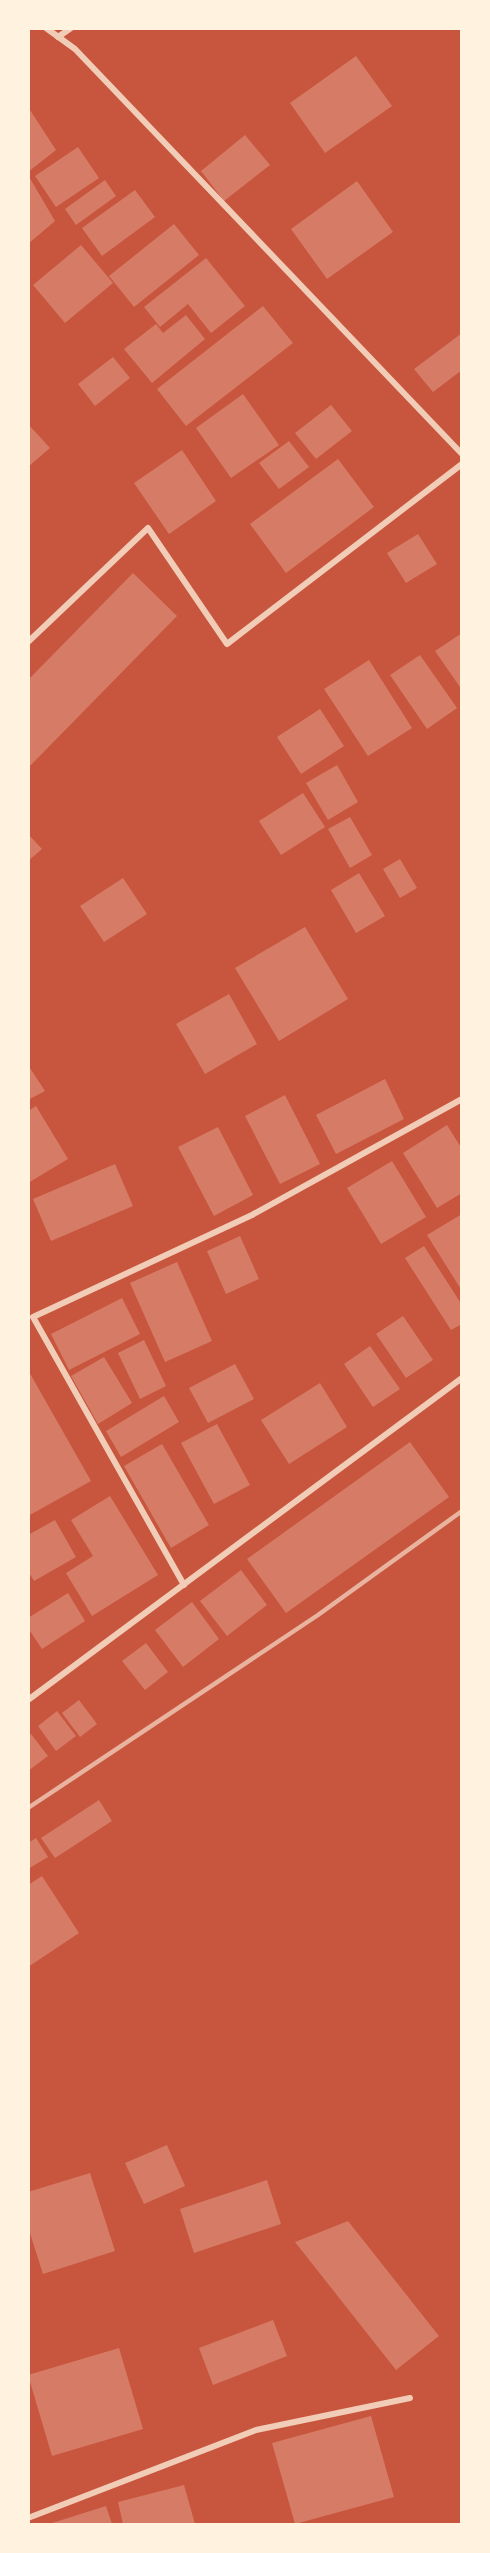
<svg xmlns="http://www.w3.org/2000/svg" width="490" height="2553" font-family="'Noto Sans',sans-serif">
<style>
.building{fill:#d67c66}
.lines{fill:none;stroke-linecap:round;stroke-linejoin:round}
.minor{stroke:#f1ccb7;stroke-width:6}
.rail{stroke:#e9b49f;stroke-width:4.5}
</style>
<rect width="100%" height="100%" fill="#c8553d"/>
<g class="building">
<polygon points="356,56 392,106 325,153 290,103"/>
<polygon points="30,110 56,150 28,172 28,111"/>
<polygon points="245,135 270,165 224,201 201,171"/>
<polygon points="78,147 99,178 56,207 35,176"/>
<polygon points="28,175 55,221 28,244"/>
<polygon points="105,180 116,196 76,225 65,209"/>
<polygon points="357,181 393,232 327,279 291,229"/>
<polygon points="135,190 155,217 102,256 82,228"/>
<polygon points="174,224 199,255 134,307 109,276"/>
<polygon points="81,245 113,283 65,323 33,285"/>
<polygon points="206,258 245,306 211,333 188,304 160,327 144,307"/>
<polygon points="263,306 293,343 186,426 157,389"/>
<polygon points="186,315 205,339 152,383 124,349 156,324 163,333"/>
<polygon points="462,333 462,370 433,392 414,369"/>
<polygon points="113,357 130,378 95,406 78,384"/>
<polygon points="243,394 279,445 231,478 196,428"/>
<polygon points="331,405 352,431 316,459 295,433"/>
<polygon points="28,424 50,448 28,467"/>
<polygon points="289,441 309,467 279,489 259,463"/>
<polygon points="182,450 216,501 169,534 134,483"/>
<polygon points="338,459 374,507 286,573 250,524"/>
<polygon points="418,534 437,564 406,583 387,553"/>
<polygon points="133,573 177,616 28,768 28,680"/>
<polygon points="462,633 462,690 435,651"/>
<polygon points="420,655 457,708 427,729 390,675"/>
<polygon points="369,660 412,728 368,756 324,689"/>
<polygon points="320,709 344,746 301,774 277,737"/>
<polygon points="337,765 358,802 328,820 306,783"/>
<polygon points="303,793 325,827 281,855 259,821"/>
<polygon points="350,817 372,855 350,868 328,829"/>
<polygon points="28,834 42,849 28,861"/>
<polygon points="400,859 417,888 400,898 383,869"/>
<polygon points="359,873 385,916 356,933 331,890"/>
<polygon points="123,878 147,914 104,942 80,906"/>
<polygon points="305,927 348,999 279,1041 235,968"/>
<polygon points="229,994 257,1044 205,1074 176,1024"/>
<polygon points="28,1065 45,1091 28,1100"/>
<polygon points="385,1079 404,1119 336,1154 316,1115"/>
<polygon points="285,1095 320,1164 280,1184 245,1116"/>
<polygon points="36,1106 68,1159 28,1183 28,1111"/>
<polygon points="447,1125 462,1149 462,1193 437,1208 403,1153"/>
<polygon points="218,1127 253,1195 214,1216 178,1147"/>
<polygon points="392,1161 426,1217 381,1244 347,1188"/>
<polygon points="115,1164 133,1206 51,1241 33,1199"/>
<polygon points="462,1214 462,1291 427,1235"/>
<polygon points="240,1236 259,1279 226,1294 207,1251"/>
<polygon points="424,1246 462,1305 462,1324 451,1330 405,1258"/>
<polygon points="177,1262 212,1341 165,1362 130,1283"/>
<polygon points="122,1298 140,1334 69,1370 51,1334"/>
<polygon points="403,1316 433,1360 406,1378 376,1334"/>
<polygon points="144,1340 166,1386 140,1399 118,1353"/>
<polygon points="370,1346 400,1389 373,1407 344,1364"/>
<polygon points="104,1357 132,1403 98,1424 71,1376"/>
<polygon points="235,1364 254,1399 208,1423 189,1388"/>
<polygon points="28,1370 91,1481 28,1516"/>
<polygon points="320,1383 347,1427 289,1464 261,1420"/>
<polygon points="164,1396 179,1422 121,1457 106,1431"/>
<polygon points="217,1424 250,1485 214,1504 181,1443"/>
<polygon points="410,1442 449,1497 286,1613 247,1559"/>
<polygon points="162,1444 209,1525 171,1548 124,1466"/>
<polygon points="110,1496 158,1575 92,1616 66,1573 93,1556 71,1520"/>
<polygon points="55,1520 76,1557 34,1581 28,1571 28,1535"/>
<polygon points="241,1570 267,1605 227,1636 200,1601"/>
<polygon points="68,1593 85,1621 42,1649 28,1628 28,1618"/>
<polygon points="192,1602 219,1639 183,1667 155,1630"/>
<polygon points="146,1643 168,1672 145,1690 122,1661"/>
<polygon points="79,1700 97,1724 80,1737 62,1713"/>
<polygon points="57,1711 76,1736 56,1751 38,1726"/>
<polygon points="31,1734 48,1756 28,1771 28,1735"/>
<polygon points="99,1800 112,1821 55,1858 41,1838"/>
<polygon points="36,1838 48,1857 28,1869 28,1843"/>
<polygon points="42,1876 79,1933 28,1967 28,1885"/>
<polygon points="167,2145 185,2186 144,2204 125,2163"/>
<polygon points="90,2173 115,2251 43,2274 28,2227 28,2192"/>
<polygon points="267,2180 281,2224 194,2253 180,2209"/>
<polygon points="348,2221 439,2336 396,2370 295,2242"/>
<polygon points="273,2320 287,2356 213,2385 199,2348"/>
<polygon points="119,2348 143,2429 52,2456 28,2375"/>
<polygon points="371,2416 394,2497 295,2524 272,2443"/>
<polygon points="184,2485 195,2524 123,2524 118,2502"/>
<polygon points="106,2506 112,2524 49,2524"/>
</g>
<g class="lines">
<g class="minor">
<polyline points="46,28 75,49 462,454"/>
<polyline points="58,37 71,28"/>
<polyline points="28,642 148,528 227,644 462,464"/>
<polyline points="184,1585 33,1317 252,1215 462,1099"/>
<polyline points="28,1700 462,1378"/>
<polyline points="28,2518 256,2430 410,2398"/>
</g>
<polyline class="rail" points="28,1808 318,1615 462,1511"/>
</g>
<rect width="490" height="2553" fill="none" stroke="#fff3e0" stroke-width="60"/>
</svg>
